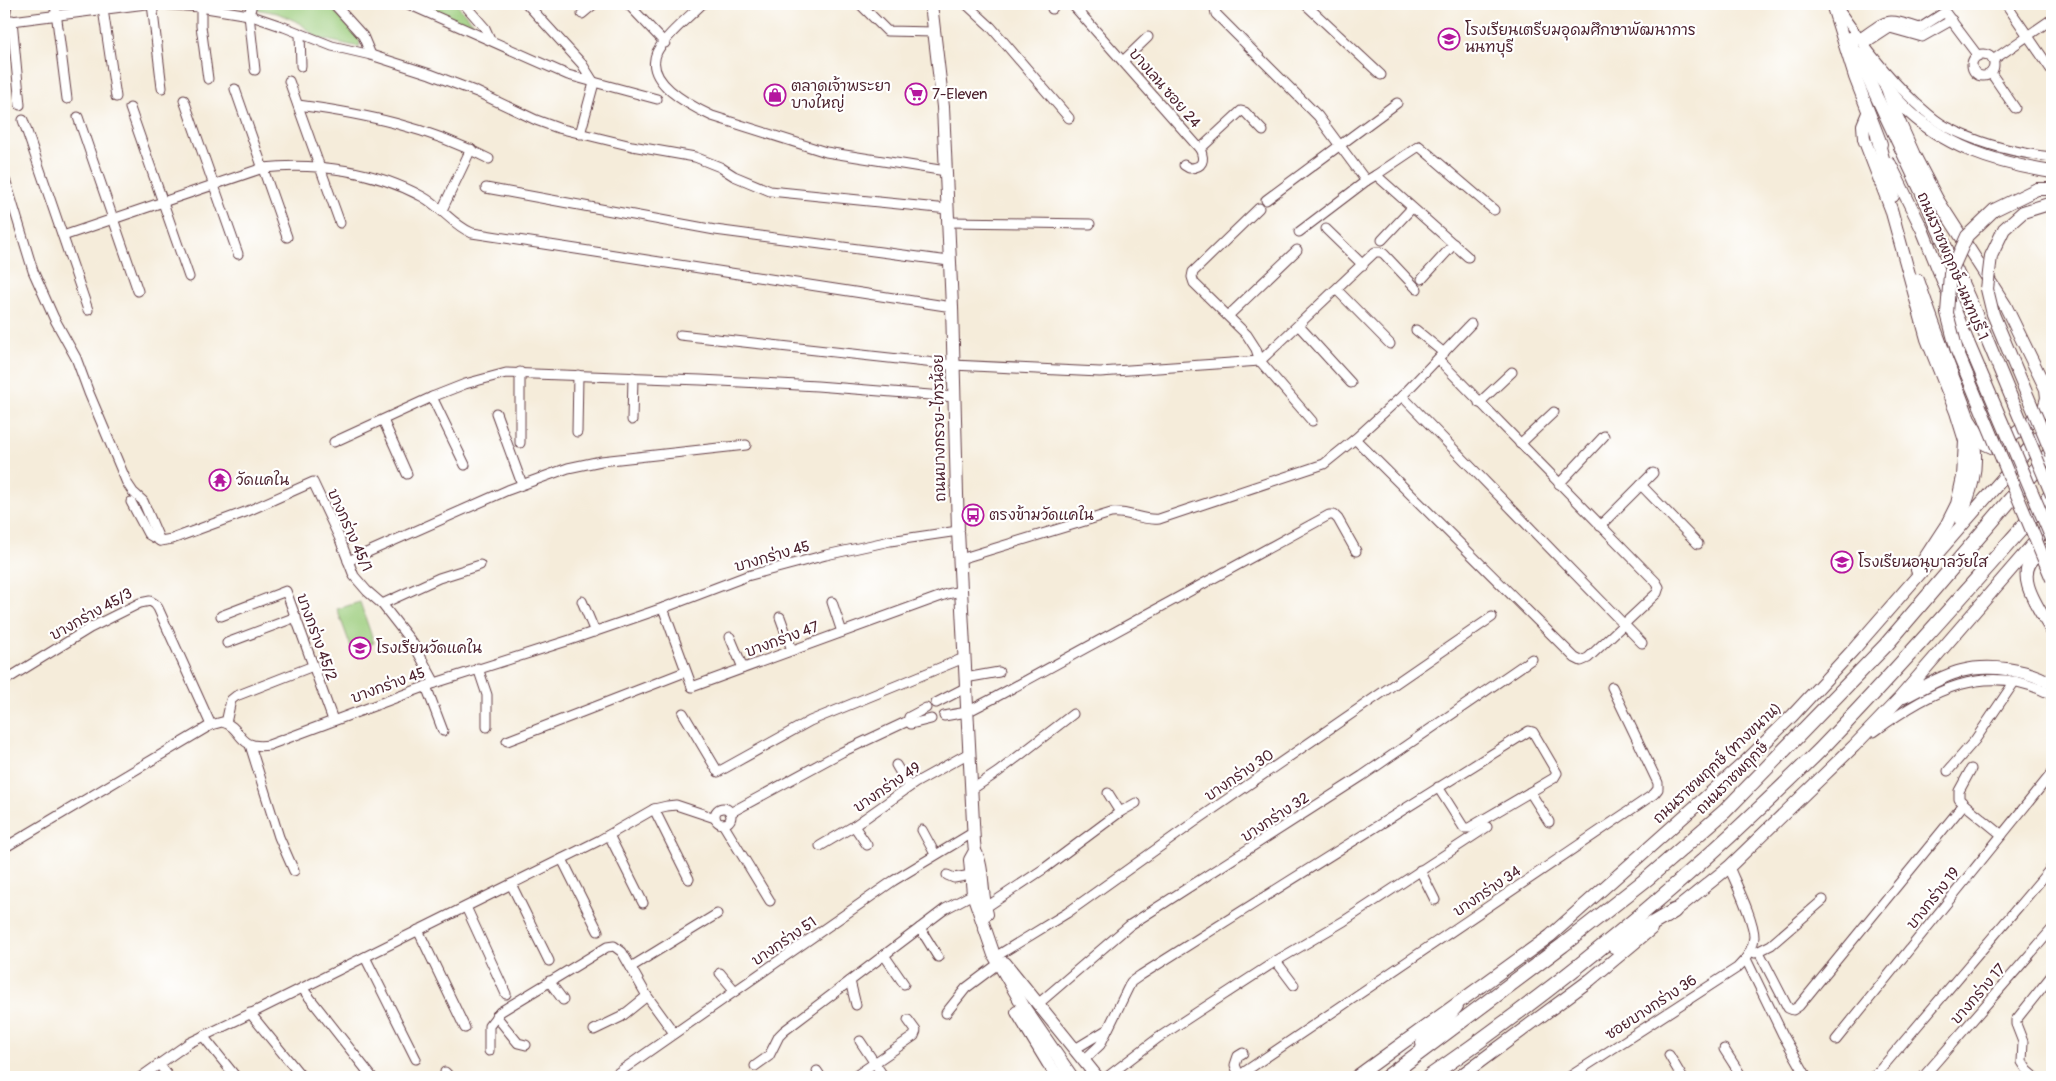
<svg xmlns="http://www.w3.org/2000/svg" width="2056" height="1081" font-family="Pangolin,'Playpen Sans Thai',sans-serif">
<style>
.green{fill:#9bcc7c;stroke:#727654}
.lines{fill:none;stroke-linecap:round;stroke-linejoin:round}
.minor-casing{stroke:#643e45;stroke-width:11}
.secondary-casing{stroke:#643e45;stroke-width:14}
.primary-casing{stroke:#643e45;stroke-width:16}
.minor{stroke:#fff;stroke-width:9}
.secondary{stroke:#fff;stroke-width:12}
.primary{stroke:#fff;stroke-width:14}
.secondary-bridge-casing{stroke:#643e45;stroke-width:14;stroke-linecap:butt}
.secondary-bridge{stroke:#fff;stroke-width:12}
.labels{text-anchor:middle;stroke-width:4.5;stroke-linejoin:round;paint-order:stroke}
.poi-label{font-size:15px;fill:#4a1f2b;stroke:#fff;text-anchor:start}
.street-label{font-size:15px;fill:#4a1f2b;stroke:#fff}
</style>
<rect width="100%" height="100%" fill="#fff"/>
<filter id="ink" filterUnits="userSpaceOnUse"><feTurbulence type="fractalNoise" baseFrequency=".02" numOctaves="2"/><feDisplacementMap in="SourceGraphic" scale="10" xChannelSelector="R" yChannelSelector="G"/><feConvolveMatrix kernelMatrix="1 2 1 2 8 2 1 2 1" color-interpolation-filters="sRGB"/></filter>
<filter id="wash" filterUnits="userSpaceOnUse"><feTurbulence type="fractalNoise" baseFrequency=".0096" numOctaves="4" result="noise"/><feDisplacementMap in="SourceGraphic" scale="20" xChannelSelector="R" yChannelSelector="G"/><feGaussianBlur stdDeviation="1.12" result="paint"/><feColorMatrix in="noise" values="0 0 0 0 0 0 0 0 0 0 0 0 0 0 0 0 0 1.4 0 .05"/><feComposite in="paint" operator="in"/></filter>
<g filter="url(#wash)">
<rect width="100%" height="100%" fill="#f5ecda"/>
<g class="green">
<polygon points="256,4 328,4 360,41 359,47 317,38 300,23 277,13 255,9"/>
<polygon points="419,4 456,4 474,24 467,27"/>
<polygon points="360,602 374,643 352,650 337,609"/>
</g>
</g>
<g filter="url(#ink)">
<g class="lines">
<g class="minor-casing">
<g id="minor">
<polyline points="55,4 67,99"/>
<polyline points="104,4 103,9 116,97"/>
<polyline points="152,4 162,88"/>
<polyline points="160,4 200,7 249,15 284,27 332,46 371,55 430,74 477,92 536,120 558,128 632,146 695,157 720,167 734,176 770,191 948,209"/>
<polyline points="201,4 201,26 208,79"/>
<polyline points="252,4 249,15 255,70"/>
<polyline points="334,4 363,36 371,55"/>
<polyline points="408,4 568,75 657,99"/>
<polyline points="464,4 485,28 490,39"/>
<polyline points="527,4 582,64 594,83 580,134"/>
<polyline points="628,4 665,43"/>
<path d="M 702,4 C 689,17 665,36 657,52 C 643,82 691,106 712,116 L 826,152 L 946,171"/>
<polyline points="860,4 887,31 934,32"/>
<polyline points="966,4 991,27 1069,118"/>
<polyline points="1072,4 1200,149 1241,111 1245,112 1263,131"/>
<polyline points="1217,4 1215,9 1216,14 1318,116 1366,181 1376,175 1468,257"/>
<polyline points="1305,4 1381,75"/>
<path d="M 1835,4 C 1860,40 1884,74 1917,104 C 1926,112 1936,122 1947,127 C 1980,144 2015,153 2052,157"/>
<polyline points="2006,4 2052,71"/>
<polyline points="1052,9 1055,4"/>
<polyline points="582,14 594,4"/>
<polyline points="12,20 20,105"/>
<polyline points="4,22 146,4"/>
<polyline points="4,22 7,4"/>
<polyline points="300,34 301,66"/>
<path d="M 1859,39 C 1889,18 1884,17 1920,28 L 1945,12 L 1978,56"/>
<polyline points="1864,45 1890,28 1922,37 1952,20"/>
<circle cx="1983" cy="65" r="11"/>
<polyline points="1993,60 2052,19"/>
<polyline points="1123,61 1148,37"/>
<polyline points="1991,73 2015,108"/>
<polyline points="289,81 340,223"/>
<polyline points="235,89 287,237"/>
<polyline points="184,100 238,254"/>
<path d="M 298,105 C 365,114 428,127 489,159"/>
<polyline points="130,108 189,277"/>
<polyline points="78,117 138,291"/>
<polyline points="23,120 88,310"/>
<path d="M 1184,165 L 1189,168 C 1203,168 1205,160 1200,149"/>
<polyline points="1376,175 1419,146 1494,210"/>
<polyline points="6,182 33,271 54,318 76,358 89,393 127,483 133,492 143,501 160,541 172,539 248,511 313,482 339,537 354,576 367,591 382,604 414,645 435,683"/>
<polyline points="486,188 715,230 949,261"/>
<polyline points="1266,200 1397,103"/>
<polyline points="442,210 471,149"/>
<polyline points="948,222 1090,224"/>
<polyline points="1326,229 1363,265"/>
<polyline points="1299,232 1366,181"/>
<path d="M 63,236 L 263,168 C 316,162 376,171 423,197 C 441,207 453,225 472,233 L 952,307"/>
<polyline points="1382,240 1412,208"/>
<polyline points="1422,279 1454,244"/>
<polyline points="1337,290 1390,344"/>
<polyline points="1228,316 1297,250"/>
<polyline points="1299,326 1351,383"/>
<polyline points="1416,330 1444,353"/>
<polyline points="680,335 953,365 1100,372 1260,361 1256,349 1247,335 1194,283 1192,277 1193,272 1259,208"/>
<polyline points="1402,396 1642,643"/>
<polyline points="432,397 465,465"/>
<polyline points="1479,403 1512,372"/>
<polyline points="496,413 522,484"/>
<polyline points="383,420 407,474"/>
<polyline points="632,420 633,377"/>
<polyline points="1312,421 1260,361 1375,252 1381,252 1384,254 1417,289"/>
<polyline points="577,432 578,375"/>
<polyline points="1355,439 1575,658 1581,661 1588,658 1657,593 1659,587 1656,582 1438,359"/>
<polyline points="334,442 432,397 465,384 506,373 701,380 817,386 955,397"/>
<polyline points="520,443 520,372"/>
<polyline points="1520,444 1554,412"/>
<polyline points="1559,484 1604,436"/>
<polyline points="1641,485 1698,544"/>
<polyline points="131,502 148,534 160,541"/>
<polyline points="1600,526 1653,473"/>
<path d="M 960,559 L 1111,513 C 1130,511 1141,521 1159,519 L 1324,464 L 1355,439 L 1402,396 L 1471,324"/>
<polyline points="348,561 508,490 568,468 601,461 746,445"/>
<polyline points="582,601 595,632"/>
<polyline points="832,602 842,632"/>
<polyline points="382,604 439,578 480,565"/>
<polyline points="663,608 692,687 947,594 961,591"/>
<polyline points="221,616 286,591 333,720"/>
<polyline points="780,617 792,650"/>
<polyline points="730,637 743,668"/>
<polyline points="227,643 296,617"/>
<polyline points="478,668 487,695 487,727"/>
<polyline points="965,678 999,672"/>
<polyline points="4,681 90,628 140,603 150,601 155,604 158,608 211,725"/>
<polyline points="426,686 443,731"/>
<polyline points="936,703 965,688"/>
<polyline points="683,713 718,772 810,721 964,658"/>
<polyline points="944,716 967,712 994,698 1329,515 1334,515 1338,519 1356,551"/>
<polyline points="908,721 911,724 931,719"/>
<polyline points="226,723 231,700 236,696 313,666"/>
<path d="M 1874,732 C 1928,692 1986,659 2052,695"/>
<polyline points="507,741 685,672"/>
<polyline points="250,745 279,837 294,871"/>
<polyline points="896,765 909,787"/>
<polyline points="1948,771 1975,740 2015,681"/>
<polyline points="971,790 998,772 1073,714"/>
<polyline points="1530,792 1549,822"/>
<polyline points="1108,793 1120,812"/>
<polyline points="1964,804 1959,799 1959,791 1971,769"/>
<circle cx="723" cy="816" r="8"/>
<polyline points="654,809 689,879"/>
<polyline points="730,813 842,752 908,721 909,717 926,708"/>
<polyline points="723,824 770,901"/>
<polyline points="854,826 867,845"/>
<polyline points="922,830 935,854"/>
<polyline points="609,835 643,903"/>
<polyline points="820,846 854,826 915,783 969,753"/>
<path d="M 4,848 L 211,725 L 222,722 C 244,727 235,750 269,745 L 435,683 L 570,640 L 663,608 L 747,576 L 826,555 L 890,541 L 958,531"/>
<polyline points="562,859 598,931"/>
<polyline points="1420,870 1435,900"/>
<polyline points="947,875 954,878 971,875"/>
<polyline points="511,884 549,961"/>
<polyline points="466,907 506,994"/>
<polyline points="985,908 1045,868 1120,812 1136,803"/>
<polyline points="920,928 938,957"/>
<polyline points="418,930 465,1028"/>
<polyline points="1759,952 1788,1008 1793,1010 1799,1006 1964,804 2002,835"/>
<polyline points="1755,953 1771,945 1823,900"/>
<polyline points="1000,954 1067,913 1200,818 1492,617"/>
<polyline points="884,955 904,984"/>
<polyline points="365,957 416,1059"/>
<polyline points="1746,959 1783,1035 1807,1077"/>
<polyline points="1276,961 1294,985"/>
<polyline points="631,967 717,914"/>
<polyline points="720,973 735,991"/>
<polyline points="549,981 563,1000"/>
<polyline points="850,981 856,1005"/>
<polyline points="302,988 372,1077"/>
<polyline points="1038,1004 1130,925 1362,776 1532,659"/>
<polyline points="250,1013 302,1077"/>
<polyline points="946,1013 966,988 998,964"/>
<polyline points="496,1016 518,1043 526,1045"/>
<polyline points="594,1030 621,1017 647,996"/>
<polyline points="203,1036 236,1077"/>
<polyline points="1836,1040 2052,773"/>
<polyline points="860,1041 884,1077"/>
<path d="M 1075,1049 L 1108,1029 L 1131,982 L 1141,975 C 1270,893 1399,812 1529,731 L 1533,732 L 1557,773 L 1554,778 L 1469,828 L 1464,828 L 1438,787"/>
<polyline points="1724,1049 1742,1077"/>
<polyline points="489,1051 489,1026 500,1012 607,947 614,946 622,952 647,996 674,1033"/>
<polyline points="1669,1055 1682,1077"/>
<polyline points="1084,1060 1100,1045 1107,1031"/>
<polyline points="159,1064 169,1077"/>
<polyline points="755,1066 769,1056 779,1036 784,1031 945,909 973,894"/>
<polyline points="817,1071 821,1077"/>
<polyline points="445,1072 450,1077"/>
<polyline points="1239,1075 1235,1065 1238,1056 1243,1053"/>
<polyline points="141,1077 189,1043 256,1011 600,840 654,809 667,806 676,805 715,818"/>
<polyline points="612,1077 893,881 974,832"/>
<polyline points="854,1077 914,1036 916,1031 908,1020"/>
<polyline points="1107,1077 1158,1038 1196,1013 1276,961 1344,921 1487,827"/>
<polyline points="1237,1077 1654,794 1658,789 1658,783 1612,687"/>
<path d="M 1569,1077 L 1737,968 C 1746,960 1753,950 1754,937 C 1754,920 1736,884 1729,867"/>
<polyline points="1874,1077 2052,867"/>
<polyline points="1923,1077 2052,929"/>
<polyline points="2035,1077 2028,1071 2022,1062 2023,1042 2016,1024 2016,1020 2052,975"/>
</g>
</g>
<g class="secondary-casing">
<g id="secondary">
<polyline points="931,4 943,107 952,307 958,531 974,842 975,851 970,860 973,894 994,955 1025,1009 1072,1077"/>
<polyline points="1832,4 1855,77 1881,144"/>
<polyline points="1849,38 1925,200 1984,332"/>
<path d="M 1863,53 C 1875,71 1887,90 1902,105 C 1943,147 1996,163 2052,172"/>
<polyline points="1887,88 1897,117 1914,155 1937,199 2005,305 2046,389 2047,398 2043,412 1996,449 1985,444 1968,418"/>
<polyline points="1868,113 1863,125 1864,139 1891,209 1927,339 1956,412 1965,441 1963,477 1957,504 1947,524 1917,570"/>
<polyline points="1877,136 1893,196"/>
<polyline points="1890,164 1922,229 1967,340"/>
<path d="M 1918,280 C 1929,312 1941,345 1953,377 C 1961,398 1971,420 1974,443 C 1978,468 1971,495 1959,517"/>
<path d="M 2052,548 C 2048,550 2042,552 2038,555 C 2010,573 2041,611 2052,631"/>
<path d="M 1904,697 C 1920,689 1944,675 1961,671 C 1989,664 2028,669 2052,684"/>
<path d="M 975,851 C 984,866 981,895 987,914"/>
<polyline points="1667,917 1729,867 1854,746 1899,699 2052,522"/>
<polyline points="1005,963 1097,1077"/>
<polyline points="1017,1012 1048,1063 1058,1077"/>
<polyline points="1356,1077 1550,936 1745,762 1792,716 1854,649 2052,422"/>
<polyline points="1459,1077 1590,980 1651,929"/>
</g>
</g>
<g class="primary-casing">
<g id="primary">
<polyline points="1614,946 1674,911"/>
<polyline points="1423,1043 1456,1006"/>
<polyline points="1387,1077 1563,945 1648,878 1725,811 1886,645 2052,451"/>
<path d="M 1429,1077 C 1547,995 1658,905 1762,806 C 1782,787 1802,768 1821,749 C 1901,666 1976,580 2052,494"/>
</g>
</g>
<use href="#minor" class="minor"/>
<use href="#secondary" class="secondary"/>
<use href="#primary" class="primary"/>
<g class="secondary-bridge-casing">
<g id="secondary-bridge">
<polyline points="2052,189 2037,189 1994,210 1967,236 1950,274 1947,313 1957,351 2052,579"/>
<polyline points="2052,203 2023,212 2004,229 1991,256 1987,289 1993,314 2052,454"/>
<polyline points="1984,332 2052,495"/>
<polyline points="1967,340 2052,539"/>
</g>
</g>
<use href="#secondary-bridge" class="secondary-bridge"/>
</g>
</g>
<defs>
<g id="school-ring" transform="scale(1.125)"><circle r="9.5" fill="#fff" stroke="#b5179e" stroke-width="1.5"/><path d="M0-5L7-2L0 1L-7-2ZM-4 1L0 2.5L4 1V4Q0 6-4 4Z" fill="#b5179e"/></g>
<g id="supermarket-ring" transform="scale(1.125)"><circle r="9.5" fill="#fff" stroke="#b5179e" stroke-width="1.5"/><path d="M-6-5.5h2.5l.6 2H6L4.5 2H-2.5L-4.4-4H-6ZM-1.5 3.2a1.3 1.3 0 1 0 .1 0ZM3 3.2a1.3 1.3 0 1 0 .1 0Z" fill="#b5179e"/></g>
<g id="shop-ring" transform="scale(1.125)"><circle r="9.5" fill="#fff" stroke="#b5179e" stroke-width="1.5"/><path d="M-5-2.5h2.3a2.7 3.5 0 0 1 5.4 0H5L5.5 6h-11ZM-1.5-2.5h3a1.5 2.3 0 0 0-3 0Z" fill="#b5179e"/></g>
<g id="temple-ring" transform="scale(1.125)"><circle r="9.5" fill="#fff" stroke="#b5179e" stroke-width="1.5"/><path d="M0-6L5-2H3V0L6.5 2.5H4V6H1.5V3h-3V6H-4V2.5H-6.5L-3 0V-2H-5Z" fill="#b5179e"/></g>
<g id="bus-ring" transform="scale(1.125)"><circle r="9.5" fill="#fff" stroke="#b5179e" stroke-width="1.5"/><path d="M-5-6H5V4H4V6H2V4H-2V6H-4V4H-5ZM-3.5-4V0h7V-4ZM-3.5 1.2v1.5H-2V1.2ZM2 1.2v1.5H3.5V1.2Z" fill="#b5179e"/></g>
</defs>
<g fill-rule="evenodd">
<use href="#school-ring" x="1449" y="39"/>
<use href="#supermarket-ring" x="916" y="94"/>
<use href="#shop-ring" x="775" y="95"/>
<use href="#temple-ring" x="220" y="480"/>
<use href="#bus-ring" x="973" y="515"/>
<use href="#school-ring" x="1842" y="562"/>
<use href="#school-ring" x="360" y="648"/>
</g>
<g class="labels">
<g class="poi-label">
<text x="1465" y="35">โรงเรียนเตรียมอุดมศึกษาพัฒนาการ<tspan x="1465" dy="17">นนทบุรี</tspan></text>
<text x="791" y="91">ตลาดเจ้าพระยา<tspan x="791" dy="17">บางใหญ่</tspan></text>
<text x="932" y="99">7-Eleven</text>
<text x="236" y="485">วัดแคใน</text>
<text x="989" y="520">ตรงข้ามวัดแคใน</text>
<text x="1858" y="567">โรงเรียนอนุบาลวัยใส</text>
<text x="376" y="653">โรงเรียนวัดแคใน</text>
</g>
<g class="street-label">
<text transform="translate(1165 88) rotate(49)" y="5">บางเลน ซอย 24</text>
<text transform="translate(1953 266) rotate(67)" y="5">ถนนราชพฤกษ์-นนทบุรี 1</text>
<text transform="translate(939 428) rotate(-91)" y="5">ถนนบางกรวย-ไทรน้อย</text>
<text transform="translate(350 530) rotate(66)" y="5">บางกร่าง 45/1</text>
<text transform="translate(772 556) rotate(-16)" y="5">บางกร่าง 45</text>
<text transform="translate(91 614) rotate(-29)" y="5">บางกร่าง 45/3</text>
<text transform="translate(317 637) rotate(70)" y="5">บางกร่าง 45/2</text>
<text transform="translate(782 639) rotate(-20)" y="5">บางกร่าง 47</text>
<text transform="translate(388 685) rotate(-20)" y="5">บางกร่าง 45</text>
<text transform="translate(1717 763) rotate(-43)" y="5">ถนนราชพฤกษ์ (ทางขนาน)</text>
<text transform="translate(1239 775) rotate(-34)" y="5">บางกร่าง 30</text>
<text transform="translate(1732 778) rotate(-45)" y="5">ถนนราชพฤกษ์</text>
<text transform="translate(887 787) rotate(-34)" y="5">บางกร่าง 49</text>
<text transform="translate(1275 817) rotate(-33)" y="5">บางกร่าง 32</text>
<text transform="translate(1487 891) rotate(-34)" y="5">บางกร่าง 34</text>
<text transform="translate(1933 898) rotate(-51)" y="5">บางกร่าง 19</text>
<text transform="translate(784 941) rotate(-34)" y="5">บางกร่าง 51</text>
<text transform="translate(1978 994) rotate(-49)" y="5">บางกร่าง 17</text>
<text transform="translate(1651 1007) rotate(-33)" y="5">ซอยบางกร่าง 36</text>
</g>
</g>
<rect width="2056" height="1081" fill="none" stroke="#fff" stroke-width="20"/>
</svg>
